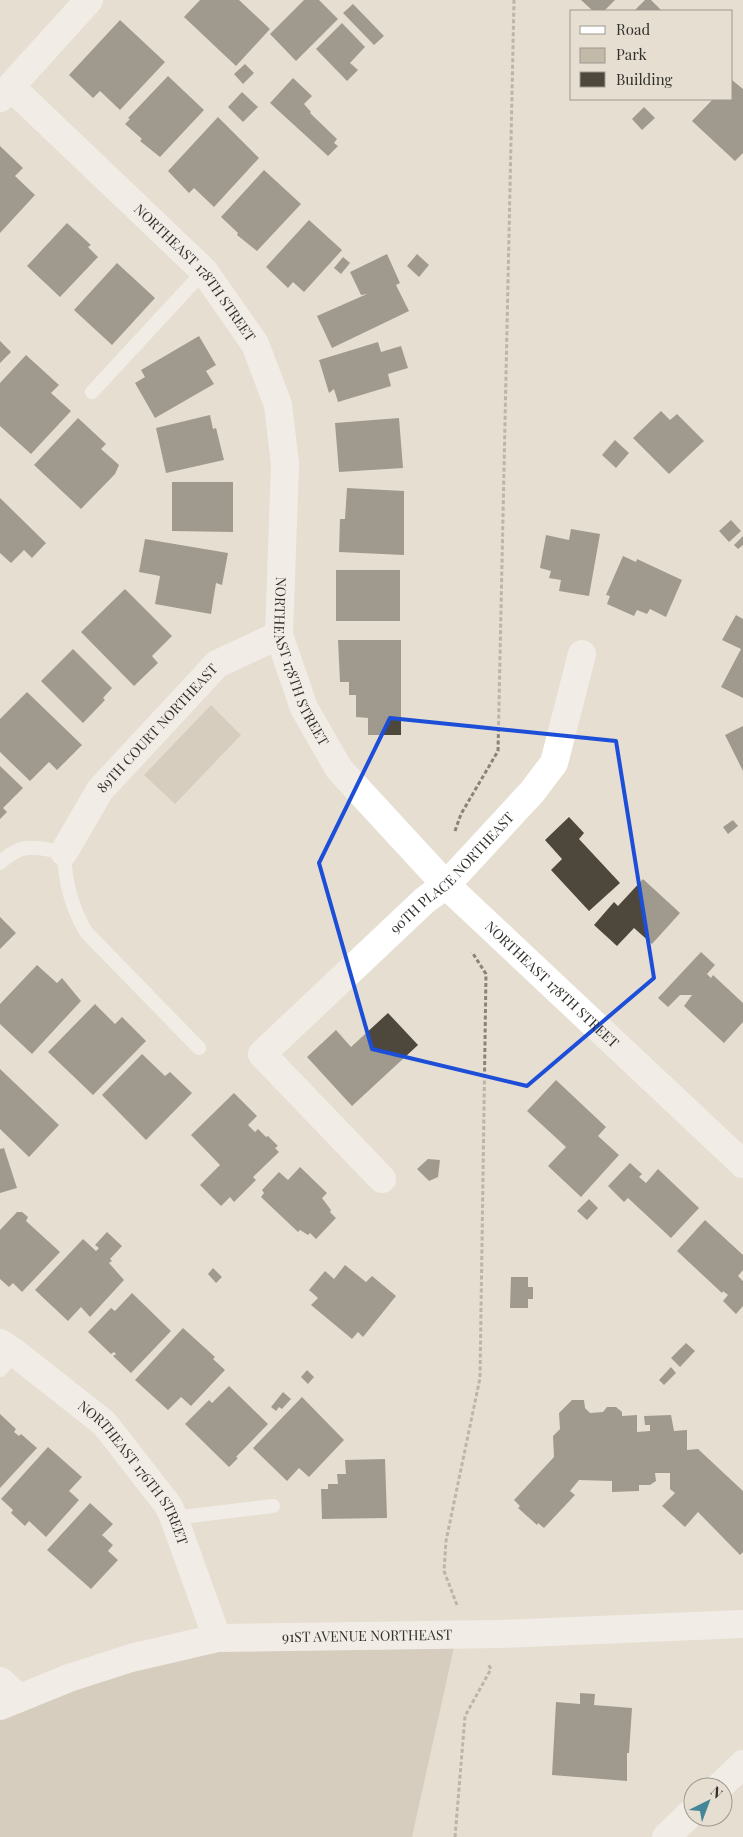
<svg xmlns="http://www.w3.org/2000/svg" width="743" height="1837" font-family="'Playfair Display',serif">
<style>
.green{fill:#c3b9a8}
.building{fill:#4d473c}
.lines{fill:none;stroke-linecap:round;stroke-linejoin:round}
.path{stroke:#88847b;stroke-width:3;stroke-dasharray:4 2.5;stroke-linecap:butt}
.service{stroke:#fff;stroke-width:14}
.minor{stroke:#fff;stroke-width:28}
.tertiary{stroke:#fff;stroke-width:28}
.marked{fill:none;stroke:#1d4ed8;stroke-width:4;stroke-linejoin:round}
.labels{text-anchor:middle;stroke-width:5;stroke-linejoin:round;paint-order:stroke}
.street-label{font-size:14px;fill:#32302b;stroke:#e6ded1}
</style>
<rect width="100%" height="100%" fill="#e6ded1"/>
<g class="green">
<polygon points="211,705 241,735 175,804 144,775"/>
<polygon points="457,1634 412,1837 0,1837 0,1706 130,1658"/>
</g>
<g class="building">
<polygon points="200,0 239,0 270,29 236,66 184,17"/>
<polygon points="304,0 319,0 338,19 296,61 270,34"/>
<polygon points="581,0 615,0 604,11 593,11"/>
<polygon points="645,0 651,0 662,11 634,11"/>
<polygon points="353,4 384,36 374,45 343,13"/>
<polygon points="120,20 165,62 120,110 100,91 93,98 69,75"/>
<polygon points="342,23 365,47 350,63 358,70 347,81 316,49"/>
<polygon points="245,64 254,73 243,84 234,74"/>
<polygon points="168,76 204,110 160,157 140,141 142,139 125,124 130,119 128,118"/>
<polygon points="293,78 312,96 304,104 311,112 310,113 337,139 334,143 338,146 328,156 270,103"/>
<polygon points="732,80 743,89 743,153 735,161 692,121 713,99 732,99"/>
<polygon points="242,92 258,107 243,122 228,107"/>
<polygon points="644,107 655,118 642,130 632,119"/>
<polygon points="218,117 259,158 214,207 194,188 189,193 168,171"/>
<polygon points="0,146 23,168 15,176 35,195 0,233"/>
<polygon points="264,170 301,204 257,251 237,235 238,233 221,217"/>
<polygon points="309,220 342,250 304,292 293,282 288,288 266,267"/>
<polygon points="67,223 91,245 88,247 98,257 60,297 27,266"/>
<polygon points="387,254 400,283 396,285 409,311 332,348 317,316 367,294 361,295 350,272"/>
<polygon points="417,254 429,265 419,277 407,266"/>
<polygon points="343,257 350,263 341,274 334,268"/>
<polygon points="117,263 155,298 112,345 74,310"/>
<polygon points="199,336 216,365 206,371 214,384 155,418 135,383 145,377 141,370"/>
<polygon points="0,341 11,352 0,363"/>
<polygon points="378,342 381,352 401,346 408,368 388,374 391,386 338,402 334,389 329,393 319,360"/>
<polygon points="26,355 59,385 51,393 71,411 31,454 0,426 0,383"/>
<polygon points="661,411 670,420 677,414 704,441 669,474 633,438"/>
<polygon points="210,415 213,429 216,428 224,460 166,473 156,428"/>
<polygon points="78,418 106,444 101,449 119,465 115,474 81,509 34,465"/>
<polygon points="399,418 403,468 339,472 335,423"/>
<polygon points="615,440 629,453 616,468 602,455"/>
<polygon points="172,482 233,482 233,532 172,531"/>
<polygon points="347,488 404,491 404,555 339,552 340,519 345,519"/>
<polygon points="0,498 46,543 32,558 24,550 11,563 0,553"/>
<polygon points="731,520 741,531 729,542 719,531"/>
<polygon points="571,529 600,534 589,596 559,591 561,580 549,578 551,571 540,568 546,535 569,540"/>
<polygon points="743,536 743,545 738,549 734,545"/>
<polygon points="145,539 228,553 222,585 216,583 211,614 155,604 160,576 139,572"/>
<polygon points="623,556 636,562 637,559 682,580 666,617 650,609 647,614 637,610 634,616 607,604 610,596 606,595"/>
<rect x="336" y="570" width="64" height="51"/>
<polygon points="125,589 172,636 152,656 158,663 134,686 81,632"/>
<polygon points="736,615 743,619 743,698 721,687 741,649 722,640"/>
<polygon points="338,640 401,640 401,735 368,735 368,718 356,717 356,695 349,695 349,682 340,682"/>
<polygon points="73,649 112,688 103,698 105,700 83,723 41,681"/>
<polygon points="27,692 82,745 57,770 49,762 30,781 0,752 0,719"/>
<polygon points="743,726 743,771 725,735"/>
<polygon points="0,766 23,788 3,808 7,812 0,819"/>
<polygon points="569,817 584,833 579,839 620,883 589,911 551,870 562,859 545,840"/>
<polygon points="733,820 738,826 728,834 723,827"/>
<polygon points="643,879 680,913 652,944 634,928 617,946 594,925 614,902 618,906"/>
<polygon points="0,917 16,933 0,949"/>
<polygon points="701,952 715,965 707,974 711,978 713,975 743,1003 743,1022 724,1043 684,1006 692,995 680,995 668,1007 658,998"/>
<polygon points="37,965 57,983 62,978 81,1001 32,1054 0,1024 0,1004"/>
<polygon points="95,1004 115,1024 122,1017 146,1041 93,1095 48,1052"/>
<polygon points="388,1013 418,1045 352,1106 307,1057 336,1030 351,1047"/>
<polygon points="142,1054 165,1076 170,1072 192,1093 146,1140 102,1095"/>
<polygon points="0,1069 59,1125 29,1157 0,1129"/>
<polygon points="556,1080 606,1127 598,1136 619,1155 581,1197 548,1166 566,1147 527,1111"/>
<polygon points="234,1093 257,1116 248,1125 255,1132 258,1129 266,1137 268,1136 278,1146 275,1148 279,1152 253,1177 256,1180 234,1202 230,1197 221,1206 200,1185 220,1165 191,1135"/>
<polygon points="4,1148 17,1188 0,1193 0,1149"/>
<polygon points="428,1159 440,1160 438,1177 429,1181 417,1169"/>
<polygon points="630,1163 642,1174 639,1177 646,1183 658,1169 699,1208 671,1238 628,1198 624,1202 608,1186"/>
<polygon points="300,1167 327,1193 322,1198 331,1210 330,1212 336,1218 316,1239 310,1233 308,1235 300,1230 298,1232 261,1197 264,1193 262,1190 279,1172 288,1180"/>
<polygon points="589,1199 598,1208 587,1220 577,1211"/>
<polygon points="17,1212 22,1212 28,1217 26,1221 60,1252 22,1292 13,1283 9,1287 0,1279 0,1230"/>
<polygon points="705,1220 743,1255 743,1270 738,1276 743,1281 743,1306 736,1314 723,1301 728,1295 723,1291 722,1293 677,1251"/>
<polygon points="107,1232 122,1246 110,1259 112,1261 109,1263 124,1280 90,1317 81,1307 68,1321 35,1290 83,1239 96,1251 99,1248 95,1245"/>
<polygon points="345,1265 366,1282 372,1276 396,1296 363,1337 358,1332 352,1339 311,1305 318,1298 309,1290 325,1271 334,1279"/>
<polygon points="213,1268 222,1277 216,1283 208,1274"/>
<polygon points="511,1277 528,1277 528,1287 533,1287 533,1299 528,1299 528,1308 510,1308"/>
<polygon points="132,1293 171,1331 131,1373 113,1356 116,1354 114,1352 111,1354 88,1332 111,1308 115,1311"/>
<polygon points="183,1328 215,1357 213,1359 225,1370 191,1406 181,1397 168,1410 135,1380"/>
<polygon points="686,1343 695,1351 680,1367 671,1358"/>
<polygon points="671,1367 676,1373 664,1385 659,1380"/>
<polygon points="307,1370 314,1377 308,1384 301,1377"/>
<polygon points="229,1386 268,1424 236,1457 238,1458 229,1467 185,1424 209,1400 212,1403"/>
<polygon points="283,1392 291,1399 282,1409 279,1407 276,1411 271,1407"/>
<polygon points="302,1397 344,1440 309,1477 299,1468 287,1481 253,1448"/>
<polygon points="572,1400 584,1400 585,1408 590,1413 603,1412 607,1407 616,1407 622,1412 622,1416 637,1415 637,1432 650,1431 650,1425 645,1425 644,1416 671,1415 674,1431 687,1430 687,1450 698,1449 743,1491 743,1552 740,1555 698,1512 685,1527 662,1506 675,1493 670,1489 670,1473 655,1473 656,1481 650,1485 639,1485 639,1491 612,1492 612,1481 579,1480 570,1491 575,1495 544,1528 538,1523 537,1525 518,1508 520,1506 514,1500 554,1457 553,1436 560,1429 559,1413"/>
<polygon points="0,1414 16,1429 14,1432 19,1436 21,1434 37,1448 0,1488"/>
<polygon points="48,1447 82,1477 69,1491 79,1500 46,1537 29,1521 25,1526 11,1513 13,1510 1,1499"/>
<polygon points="385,1459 387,1518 322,1519 321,1489 328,1489 328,1484 338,1484 337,1474 346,1474 345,1460"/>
<polygon points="90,1503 113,1524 102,1535 113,1545 108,1551 118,1560 91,1589 47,1550"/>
<polygon points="580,1693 595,1694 594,1705 632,1708 629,1753 627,1753 627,1781 552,1775 556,1702 580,1704"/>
</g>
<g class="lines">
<g class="path">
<polyline points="455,831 461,814 498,751 514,0"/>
<polyline points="457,1605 444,1571 446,1541 480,1378 486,974 472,952"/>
<polyline points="455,1837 465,1716 491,1669 488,1664"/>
</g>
<g class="service">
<polyline points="92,392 204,271"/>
<path d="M 0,863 C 23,841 35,848 64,852 C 65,882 71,906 86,932 L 199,1048"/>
<polyline points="0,1370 15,1353"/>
<polyline points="174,1518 273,1506"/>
</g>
<g class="minor">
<path id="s1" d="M 11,87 L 204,271 L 255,344 L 278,405 L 285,464 L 279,635 L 304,708 L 339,769 L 446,885 L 743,1164"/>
<polyline points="0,98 89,0"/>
<path id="s2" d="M 64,852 L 100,790 L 217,664 L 279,635"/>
<path id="s3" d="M 382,1179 L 262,1054 L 425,900 L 446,885 L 532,792 L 554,763 L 582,654"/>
<path id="s4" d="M 0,1343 L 15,1353 L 104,1423 L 168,1505 L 174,1518 L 217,1638"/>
<polyline points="0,1681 19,1698"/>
<polyline points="719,1787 743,1764"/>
<polyline points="666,1837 693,1811"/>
</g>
<path class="tertiary" id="s5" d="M 0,1706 L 69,1678 L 131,1658 L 217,1638 L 500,1634 L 743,1624"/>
</g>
<path d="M0 0H743V1837H0ZM 390,718 L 616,741 L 654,978 L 527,1086 L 372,1049 L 319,863 Z" fill="#e6ded1" fill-opacity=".55" fill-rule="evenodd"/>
<path class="marked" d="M 390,718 L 616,741 L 654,978 L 527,1086 L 372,1049 L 319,863 Z"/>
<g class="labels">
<g class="street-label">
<text dy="5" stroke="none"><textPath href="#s1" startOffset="262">NORTHEAST 178TH STREET</textPath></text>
<text dy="5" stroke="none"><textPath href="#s1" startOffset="682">NORTHEAST 178TH STREET</textPath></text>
<text dy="5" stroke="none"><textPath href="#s2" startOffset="156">89TH COURT NORTHEAST</textPath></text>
<text dy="5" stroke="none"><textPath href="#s3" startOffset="436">90TH PLACE NORTHEAST</textPath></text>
<text dy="5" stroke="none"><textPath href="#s1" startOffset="1102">NORTHEAST 178TH STREET</textPath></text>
<text dy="5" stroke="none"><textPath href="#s4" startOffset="189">NORTHEAST 176TH STREET</textPath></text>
<text dy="5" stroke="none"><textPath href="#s5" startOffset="378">91ST AVENUE NORTHEAST</textPath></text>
</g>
</g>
<rect x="570" y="10" width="162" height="90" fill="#e6ded1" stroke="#9e988f"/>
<rect x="580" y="26" width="25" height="8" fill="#ffffff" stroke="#9e988f"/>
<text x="616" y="35" font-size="15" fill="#32302b">Road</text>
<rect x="580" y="48" width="25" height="15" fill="#c3b9a8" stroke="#9e988f"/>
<text x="616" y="60" font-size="15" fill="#32302b">Park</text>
<rect x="580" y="72" width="25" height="15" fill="#4d473c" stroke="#9e988f"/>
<text x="616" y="85" font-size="15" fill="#32302b">Building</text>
<g transform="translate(708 1802) rotate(42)"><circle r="24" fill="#e6ded1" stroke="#9e988f"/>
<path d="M0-4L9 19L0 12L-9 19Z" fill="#438696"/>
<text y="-8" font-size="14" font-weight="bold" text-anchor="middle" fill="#32302b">N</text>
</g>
</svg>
